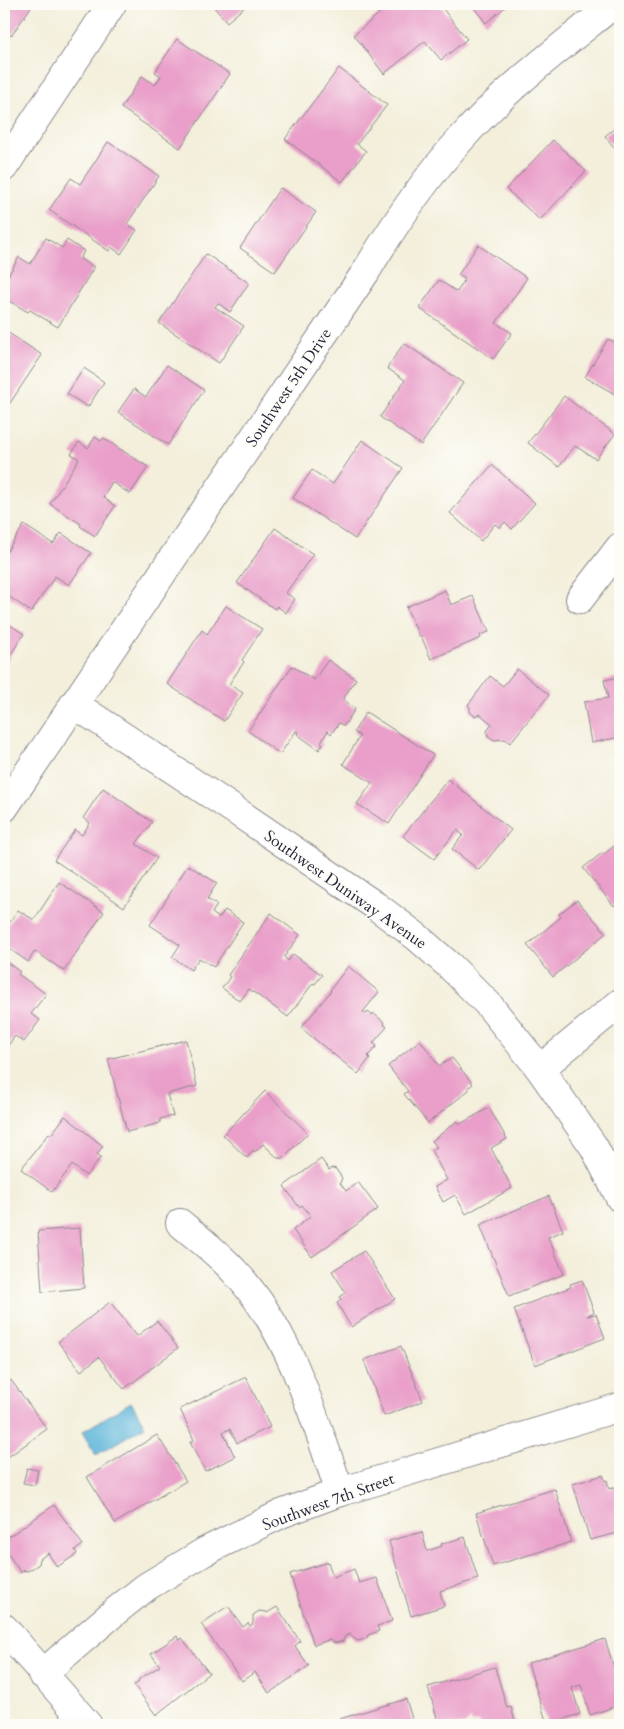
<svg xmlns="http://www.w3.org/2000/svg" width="624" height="1729" font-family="Cardo,serif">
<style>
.water{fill:#5bb5d9;stroke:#3e6c8a}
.building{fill:#e99fc9}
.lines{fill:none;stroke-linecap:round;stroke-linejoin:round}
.minor-casing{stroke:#8a888b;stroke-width:30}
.minor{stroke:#fff;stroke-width:28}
.labels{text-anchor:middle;stroke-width:4;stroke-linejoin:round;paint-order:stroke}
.street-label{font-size:16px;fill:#22223b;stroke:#fdfcf7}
</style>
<rect width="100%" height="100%" fill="#fdfcf7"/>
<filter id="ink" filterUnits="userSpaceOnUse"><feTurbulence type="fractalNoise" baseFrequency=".02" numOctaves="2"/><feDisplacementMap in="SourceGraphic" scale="10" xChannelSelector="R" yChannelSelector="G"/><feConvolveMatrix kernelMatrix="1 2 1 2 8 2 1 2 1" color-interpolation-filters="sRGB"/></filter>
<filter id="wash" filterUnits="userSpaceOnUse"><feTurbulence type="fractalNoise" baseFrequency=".0096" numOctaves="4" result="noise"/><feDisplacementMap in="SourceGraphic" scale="20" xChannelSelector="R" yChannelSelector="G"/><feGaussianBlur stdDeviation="1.12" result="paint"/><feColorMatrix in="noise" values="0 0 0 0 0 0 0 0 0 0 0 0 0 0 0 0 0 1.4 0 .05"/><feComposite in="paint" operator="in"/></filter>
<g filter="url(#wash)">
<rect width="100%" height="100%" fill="#f3efdb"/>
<polygon class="water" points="131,1402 145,1426 96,1455 82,1432"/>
<g id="blocks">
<g class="building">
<polygon points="4,4 33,4 11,36 4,31"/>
<polygon points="211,4 248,4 227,22"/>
<polygon points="390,4 439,4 467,39 441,60 425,41 384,74 354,35"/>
<polygon points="471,4 509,4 486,23"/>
<polygon points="177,39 230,74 180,148 121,108 142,76 155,85 161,76 155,72"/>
<polygon points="339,68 387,105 357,144 366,151 342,182 285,139"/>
<polygon points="620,124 620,155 605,136"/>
<polygon points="553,140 586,171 540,220 506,189"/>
<polygon points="108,142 159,176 127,224 137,230 121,254 111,247 109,251 49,210 71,178 80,184"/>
<polygon points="280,188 316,212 275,272 240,248"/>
<polygon points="46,238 62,248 67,240 84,251 80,259 94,267 58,327 30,310 28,312 9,301 8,302 4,300 4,283 19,257 30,264"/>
<polygon points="478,245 527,278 496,323 512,333 493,359 419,308 439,280 457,292 465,279 458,275"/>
<polygon points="206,254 249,283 230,312 218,303 215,307 244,326 219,363 159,323"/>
<polygon points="4,330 42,355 4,412"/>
<polygon points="620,331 620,397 585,377 608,339 614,342"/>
<polygon points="404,343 463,383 421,445 380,417 405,380 387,368"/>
<polygon points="167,365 204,390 168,445 118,412 134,389 146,397"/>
<polygon points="84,368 104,382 88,407 67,394"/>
<polygon points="564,396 615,434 596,459 575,446 559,467 528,443"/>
<polygon points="95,437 101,441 103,438 148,467 130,494 112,482 103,497 115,506 95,536 80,526 81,524 50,504 79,459 71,454 79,442 88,448"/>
<polygon points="362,440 403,468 355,539 293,498 312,470 333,484"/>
<polygon points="492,465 535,503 512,529 505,522 500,528 495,524 481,541 450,513"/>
<polygon points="24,525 53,544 61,533 91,553 69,585 55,576 31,612 4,593 4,556"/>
<polygon points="275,528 313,554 286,593 295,599 286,613 277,606 275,609 237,583"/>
<polygon points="445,590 451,605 473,596 489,632 480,635 481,638 431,659 421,636 419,636 406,607"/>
<polygon points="226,606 262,629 242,660 244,662 229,684 243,693 224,721 167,684 202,630 207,634"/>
<polygon points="4,621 24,634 4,665"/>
<polygon points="328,660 356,679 343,699 355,709 344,726 339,723 331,734 328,731 321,742 323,744 319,750 297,734 298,732 296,731 280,754 248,731 292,666 314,680"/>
<polygon points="517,669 549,695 510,743 505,739 494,740 488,736 487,731 492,724 480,714 475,716 470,712 470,707 468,705 490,676 503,686"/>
<polygon points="620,677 620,737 591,743 584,702 608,698 604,680"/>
<polygon points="366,712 433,755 389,824 357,804 372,783 343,764 360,736 354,732"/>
<polygon points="448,779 511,830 479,870 452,849 463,835 457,830 434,859 403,836"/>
<polygon points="103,788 152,822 136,844 157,858 124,907 54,860 75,830 82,835 90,823 83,818"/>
<polygon points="620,841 620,909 616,904 614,906 583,868 602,853 603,855"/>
<polygon points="188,865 217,883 207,899 217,905 212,913 219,918 225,910 243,922 214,967 199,958 191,970 172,957 180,945 150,925"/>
<polygon points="59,882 104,912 64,971 35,951 28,962 4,945 4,931 18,910 34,920"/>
<polygon points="577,900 606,933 553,977 527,945 561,917 559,914"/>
<polygon points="271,913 300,935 284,957 288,961 293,954 322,975 315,984 313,983 288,1017 249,989 240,1001 222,988 230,977 228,975"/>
<polygon points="5,961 20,972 18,974 46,994 31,1014 40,1020 24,1042 15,1036 4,1051"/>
<polygon points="348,966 379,992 363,1012 366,1014 368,1012 372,1015 373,1013 385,1023 384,1025 387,1027 373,1043 377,1046 368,1056 370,1058 358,1074 301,1028 331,991 330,990"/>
<polygon points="186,1040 197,1086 167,1094 173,1116 160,1119 160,1123 127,1132 108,1059"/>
<polygon points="420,1040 439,1066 452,1058 473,1084 468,1088 469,1090 428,1123 404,1094 408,1091 388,1066"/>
<polygon points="265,1091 308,1133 282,1159 280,1157 279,1159 263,1144 255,1152 253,1150 247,1158 223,1135"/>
<polygon points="489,1108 507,1139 491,1148 512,1188 466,1214 455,1195 443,1202 435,1187 447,1180 431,1150 437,1147 432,1141 457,1121 460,1124"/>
<polygon points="65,1116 103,1146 97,1154 101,1157 86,1176 72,1165 52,1192 21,1169 49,1133 51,1135"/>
<polygon points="321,1159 329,1170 332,1168 336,1169 342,1178 340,1183 346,1191 358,1182 378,1209 312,1257 293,1230 311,1216 302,1205 299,1207 284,1186"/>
<polygon points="549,1196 563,1231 548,1237 564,1274 509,1296 480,1225"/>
<polygon points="80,1228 84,1288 42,1292 38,1231"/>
<polygon points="364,1251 395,1299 351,1327 337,1303 341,1300 340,1297 346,1293 332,1271"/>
<polygon points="582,1280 594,1312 587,1316 596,1314 605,1338 535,1365 514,1309 571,1287 570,1284"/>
<polygon points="110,1302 137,1336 157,1321 178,1348 124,1389 99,1357 81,1371 58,1342"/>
<polygon points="401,1346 423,1401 384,1416 364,1360"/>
<polygon points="246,1377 270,1427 237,1443 230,1429 223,1432 235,1457 205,1471 190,1442 194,1440 180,1409"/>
<polygon points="11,1380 47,1429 8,1457 4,1451 4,1386"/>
<polygon points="157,1435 186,1481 115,1523 87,1477"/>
<polygon points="27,1468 38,1470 35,1485 23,1483"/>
<polygon points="603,1475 605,1481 607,1480 609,1489 620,1486 620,1534 618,1535 617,1533 590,1540 573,1484"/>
<polygon points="555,1489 571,1542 493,1566 476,1513"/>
<polygon points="54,1505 83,1545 75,1550 77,1554 57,1567 48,1553 40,1559 39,1564 28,1571 24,1570 21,1573 4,1548 4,1540"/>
<polygon points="422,1532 427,1551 442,1546 441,1544 465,1537 478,1579 440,1591 444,1606 411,1616 389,1541"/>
<polygon points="328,1562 333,1577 354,1569 359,1583 377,1578 392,1621 377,1626 379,1631 368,1635 367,1638 358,1641 353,1638 351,1634 345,1636 343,1641 335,1643 329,1640 314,1645 290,1574"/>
<polygon points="228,1606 243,1627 248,1623 250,1626 253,1624 253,1615 259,1611 267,1612 267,1613 277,1607 300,1641 295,1646 309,1666 269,1693 255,1672 242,1681 201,1624"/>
<polygon points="177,1636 180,1640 182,1638 209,1673 156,1715 134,1685 138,1683 139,1679 160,1666 151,1654"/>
<polygon points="605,1639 620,1687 620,1705 590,1715 581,1685 572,1688 580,1714 547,1724 528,1663"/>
<polygon points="495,1667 507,1708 511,1707 516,1725 480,1725 479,1721 472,1723 471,1719 464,1725 439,1725 428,1687"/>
<polygon points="406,1699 414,1725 338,1725 336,1720"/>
</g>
</g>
</g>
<g filter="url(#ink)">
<use href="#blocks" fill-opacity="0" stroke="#8a888b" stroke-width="1"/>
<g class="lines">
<g class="minor-casing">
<g id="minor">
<polyline points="4,167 112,4"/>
<polyline points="580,599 620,547"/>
<polyline points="74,704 239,813 376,906 417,937 451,967 488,1004 540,1069 594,1147 620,1198"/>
<path d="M 4,808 L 365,273 C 393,226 423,181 460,140 C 505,89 561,47 614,4"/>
<polyline points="540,1069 620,1003"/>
<path d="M 180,1223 C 198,1238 218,1253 234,1271 C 291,1331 313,1416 340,1492"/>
<polyline points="4,1628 88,1725"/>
<polyline points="42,1674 117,1610 146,1587 204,1552 281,1514 340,1492 620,1407"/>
</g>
</g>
<use href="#minor" class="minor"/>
</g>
</g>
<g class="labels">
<g class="street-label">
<text transform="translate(288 387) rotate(-56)" y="6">Southwest 5th Drive</text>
<text transform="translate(346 889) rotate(35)" y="6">Southwest Duniway Avenue</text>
<text transform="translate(328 1501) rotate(-20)" y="6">Southwest 7th Street</text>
</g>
</g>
<rect width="624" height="1729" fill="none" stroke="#fdfcf7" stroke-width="20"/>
</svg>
